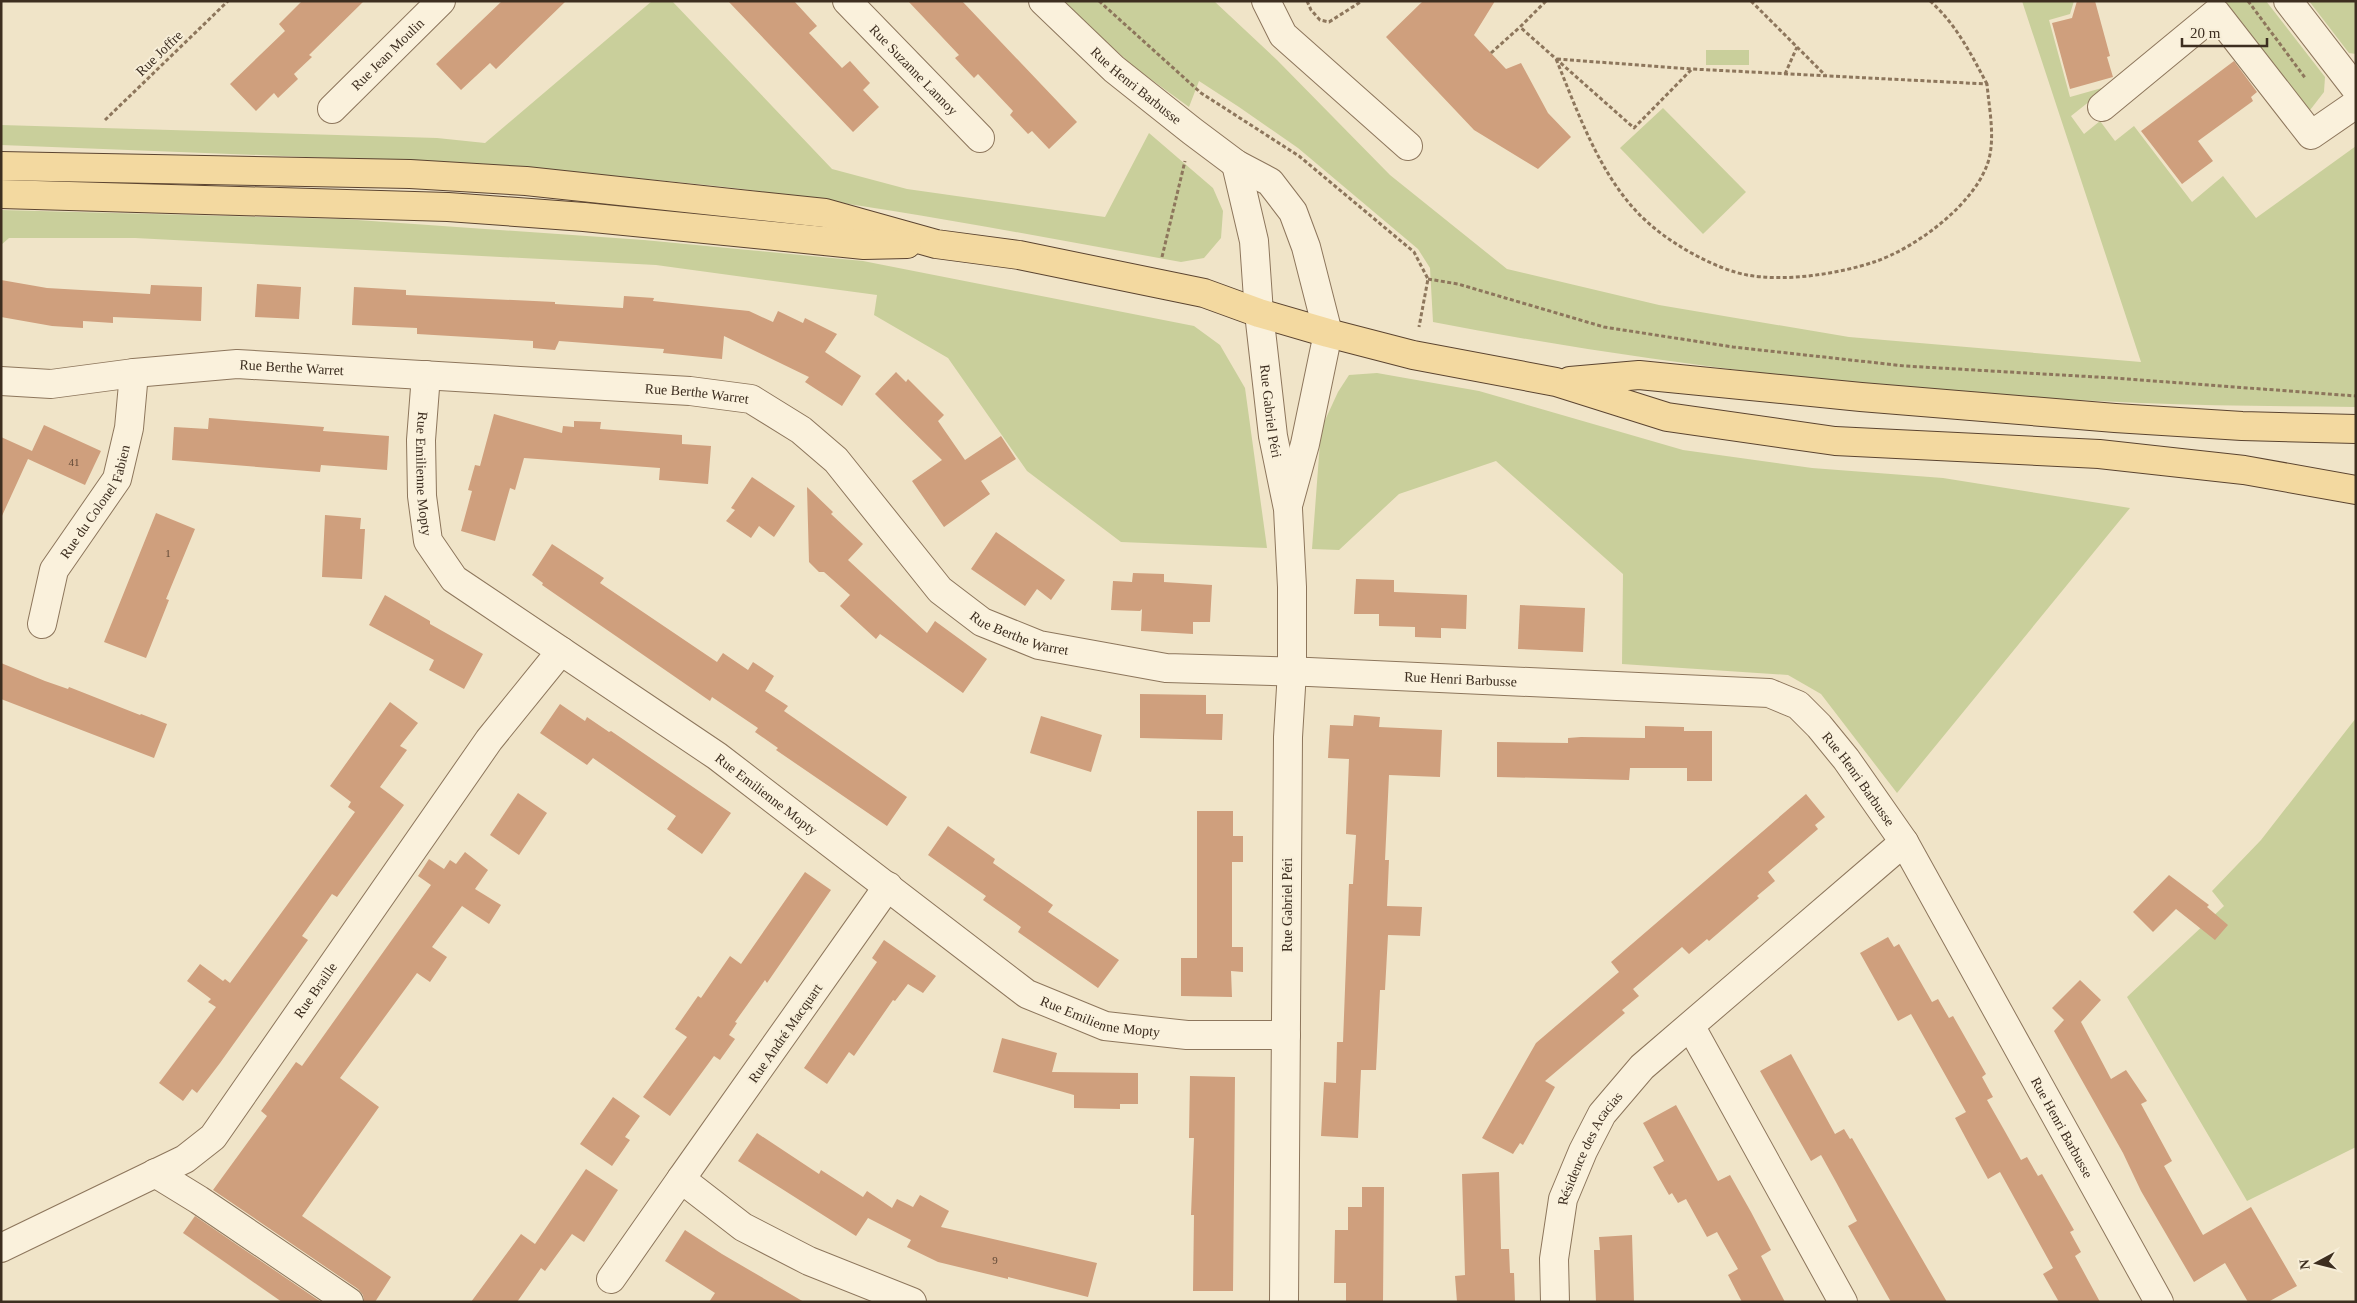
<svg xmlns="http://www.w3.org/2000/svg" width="2357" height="1303" font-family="Georgia,serif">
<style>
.green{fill:#c9cf9b}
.building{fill:#cf9f7d}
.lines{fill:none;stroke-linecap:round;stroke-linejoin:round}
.minor-casing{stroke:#8d765c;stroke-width:30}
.major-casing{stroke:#5b4430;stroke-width:30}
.path{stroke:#8d765c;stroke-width:3;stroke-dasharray:4 2.5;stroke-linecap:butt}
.minor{stroke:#faf1dc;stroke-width:28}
.major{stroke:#f3d9a0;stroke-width:28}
.labels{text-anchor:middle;stroke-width:4;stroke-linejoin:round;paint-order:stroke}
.number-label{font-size:11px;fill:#624a37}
.street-label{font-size:14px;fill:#3d2e20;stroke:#f7eed8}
</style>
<rect width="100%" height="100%" fill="#f0e4c8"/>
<g class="green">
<path d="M 652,1 L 672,1 L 832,169 L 907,189 L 1105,217 L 1149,133 L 1213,188 L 1223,211 L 1221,238 L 1204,258 L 1181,262 C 1026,234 872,204 716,186 C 479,160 240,155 1,145 L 1,125 L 437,138 L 485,143 Z"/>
<path d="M 1062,1 L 1214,1 L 1277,60 L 1390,175 L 1507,269 L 1659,305 L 1849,337 L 2141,362 L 2022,1 L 2074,1 L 2070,14 L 2049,20 L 2070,97 L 2109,86 L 2071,116 L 2084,134 L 2100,121 L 2115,141 L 2134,126 L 2192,202 L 2223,176 L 2256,218 L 2356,146 L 2356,407 C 2284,406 2213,406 2141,403 C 1904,393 1666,367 1433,322 L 1430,268 L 1418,249 L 1298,148 L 1239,107 L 1199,81 L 1189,107 L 1134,67 Z"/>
<polygon points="2218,1 2266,1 2325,77 2324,92 2307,114"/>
<polygon points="2309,1 2356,1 2356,54 2349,53"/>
<rect x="1706" y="50" width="43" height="15"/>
<polygon points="1663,108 1746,192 1703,234 1620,148"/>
<polygon points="1,210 343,219 644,240 863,261 1194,326 1220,345 1245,388 1267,548 1121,542 1027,471 948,358 874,315 877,295 656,265 135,238 9,238 1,245"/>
<polygon points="1377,373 1479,391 1683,450 1812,468 1943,478 2130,508 1897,793 1821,694 1788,675 1622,664 1623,574 1496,461 1399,494 1339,550 1312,549 1321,429 1338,392 1349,375"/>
<polygon points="2356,718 2356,1147 2247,1201 2127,997 2224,906 2212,891 2261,840"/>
</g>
<g class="building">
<polygon points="302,1 364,1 309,55 312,57 294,74 298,79 278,98 274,93 256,111 230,84 285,31 279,24"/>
<polygon points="502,1 566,1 496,69 490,63 461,90 436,64"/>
<polygon points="728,1 794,1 817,26 809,33 842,68 850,61 870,83 863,90 879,107 853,132"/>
<polygon points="908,1 962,1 1077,122 1049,149 1032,131 1028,134 1010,115 1013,111 978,74 974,78 955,58 959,55"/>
<polygon points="1423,1 1495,1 1474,35 1506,69 1521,63 1548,113 1571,137 1538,169 1474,130 1386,37"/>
<polygon points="2077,1 2095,1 2110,56 2107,57 2113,77 2070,89 2052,23 2072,18"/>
<polygon points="2234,61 2257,92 2251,97 2253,101 2198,141 2213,161 2182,184 2141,131"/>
<polygon points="1,280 47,288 150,294 151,285 202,287 201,321 113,317 113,323 83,321 83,328 52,326 1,317"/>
<polygon points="257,284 301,287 299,319 255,317"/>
<polygon points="354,287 406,290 406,295 555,302 555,304 623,308 624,296 654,298 653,301 749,311 773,322 778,311 803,323 805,318 837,334 825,352 861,376 842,406 805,382 809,377 724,336 722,359 663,353 664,349 559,341 555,350 533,348 533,341 417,334 417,328 352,325"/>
<polygon points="896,372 906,382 908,379 944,415 938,421 965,460 1001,436 1016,459 981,481 990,494 944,527 912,481 942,460 875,394"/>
<polygon points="494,414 562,433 563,426 574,427 574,421 601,422 600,429 682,435 682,444 711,446 708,484 659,480 660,468 524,458 515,490 510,488 495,541 461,531 472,491 468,490 475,465 480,466"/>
<polygon points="209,418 324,427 323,431 389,436 387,470 321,465 320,472 172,460 174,427 208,429"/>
<polygon points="44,425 101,451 85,485 28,459 1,518 1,437 32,451"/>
<polygon points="752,477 795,506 774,537 759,526 751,538 726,521 735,510 731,508"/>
<polygon points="807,487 833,512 831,514 863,544 848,560 927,633 935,621 987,659 963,693 880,634 876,639 840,606 850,595 824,572 819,572 809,562"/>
<polygon points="156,513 195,529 166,599 169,600 146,658 104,642"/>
<polygon points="325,515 361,518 360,529 365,529 362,579 322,577"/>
<polygon points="996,532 1065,580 1051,600 1037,589 1025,606 971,569"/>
<polygon points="552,544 604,578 600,583 717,662 723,653 748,670 753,662 774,676 765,691 788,706 784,711 907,797 887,826 776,750 778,748 755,732 758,728 712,697 710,701 542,585 543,583 532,575"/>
<polygon points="1133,573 1164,574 1164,582 1212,585 1210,622 1193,622 1193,634 1141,631 1142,609 1140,611 1111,610 1113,581 1132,582"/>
<polygon points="1356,579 1394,580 1394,592 1467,595 1466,629 1441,628 1441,638 1415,637 1415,627 1379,626 1379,614 1354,614"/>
<polygon points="385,595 430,621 430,624 483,654 464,689 429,670 434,660 369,625"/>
<polygon points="1520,605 1585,608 1583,652 1518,649"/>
<polygon points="1,663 45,681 68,689 69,687 140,715 141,714 167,724 154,758 1,699"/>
<polygon points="1140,694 1206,695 1206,714 1223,714 1222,740 1140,738"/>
<polygon points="390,702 418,723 400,746 407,750 380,787 404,805 337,897 332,894 302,936 308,940 220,1063 197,1093 192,1089 183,1101 159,1083 216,1007 208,1002 211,999 187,981 200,964 223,981 225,979 230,983 355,812 348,807 351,802 330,786"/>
<polygon points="560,704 585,721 587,717 609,732 611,731 731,813 702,854 667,829 676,816 593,758 587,765 540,733"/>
<polygon points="1354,715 1380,717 1379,727 1442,730 1440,777 1389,775 1385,860 1389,860 1387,906 1422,907 1420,936 1388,935 1385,990 1380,990 1376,1070 1361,1070 1358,1138 1321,1136 1324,1082 1336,1083 1337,1042 1343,1042 1349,884 1353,884 1356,835 1346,834 1349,759 1328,758 1330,725 1353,726"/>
<polygon points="1041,716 1102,735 1091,772 1030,753"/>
<polygon points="1645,726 1684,727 1684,731 1712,731 1712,781 1687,781 1687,768 1630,768 1629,780 1497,777 1497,742 1568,743 1568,738 1581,737 1645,738"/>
<polygon points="518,793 547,813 519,855 490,835"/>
<polygon points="1806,794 1825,817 1815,825 1818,829 1768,872 1775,881 1757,896 1759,898 1709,941 1707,939 1689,954 1682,947 1633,989 1639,996 1622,1010 1625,1013 1545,1081 1555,1087 1523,1145 1520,1143 1513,1154 1482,1138 1536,1043 1619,972 1611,962"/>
<polygon points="1197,811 1233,811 1233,836 1243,836 1243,862 1232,862 1232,947 1243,947 1243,972 1231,971 1232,997 1181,996 1181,958 1197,958"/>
<polygon points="948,826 995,859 993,863 1053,905 1048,912 1119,960 1098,988 1018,932 1021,927 983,900 986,896 928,855"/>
<polygon points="465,852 488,870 475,889 501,905 489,924 462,906 432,947 447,957 430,982 417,973 340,1078 379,1107 302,1216 391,1277 375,1302 364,1302 363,1295 358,1289 213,1190 267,1116 261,1111 296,1062 302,1066 431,885 418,876 429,859 444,869 450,860 456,864"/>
<polygon points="805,872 831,890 767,983 765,980 735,1022 737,1023 729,1035 735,1039 720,1060 714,1056 670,1116 643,1097 687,1037 675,1029 698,996 701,998 730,956 741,964"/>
<polygon points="2169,875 2209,905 2207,907 2228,925 2215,940 2176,909 2153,932 2133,912"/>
<polygon points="1888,937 1894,947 1899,944 1932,1002 1938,999 1949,1018 1953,1016 1986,1074 1982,1077 1993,1097 1987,1100 2003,1128 2021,1160 2027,1157 2038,1176 2042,1174 2074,1230 2070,1232 2081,1252 2075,1256 2100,1302 2059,1302 2043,1274 2053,1268 2000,1172 1988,1179 1970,1146 1955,1118 1966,1112 1911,1014 1898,1021 1860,953"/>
<polygon points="884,940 936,976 923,993 908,984 895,1001 893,1000 854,1056 849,1052 827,1084 804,1068 877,962 872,958"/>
<polygon points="2080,980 2101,1000 2081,1022 2111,1079 2126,1070 2147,1101 2141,1104 2172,1161 2164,1166 2203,1235 2251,1207 2297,1286 2268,1302 2248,1302 2225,1263 2194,1282 2141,1191 2123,1153 2054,1031 2064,1020 2052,1008"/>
<polygon points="1002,1038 1057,1053 1052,1072 1138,1073 1138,1104 1120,1104 1120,1109 1074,1108 1074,1095 993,1072"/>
<polygon points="1791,1054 1835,1134 1844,1129 1850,1139 1852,1138 1947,1302 1891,1302 1848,1226 1857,1221 1836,1182 1821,1155 1811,1161 1760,1071"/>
<polygon points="1190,1076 1235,1077 1233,1291 1193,1291 1194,1215 1191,1215 1194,1138 1189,1138"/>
<polygon points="613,1097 640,1116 625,1137 630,1140 612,1166 580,1144"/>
<polygon points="1676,1105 1718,1181 1730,1175 1751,1212 1771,1250 1761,1256 1785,1302 1742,1302 1728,1275 1738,1269 1717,1232 1707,1237 1686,1199 1678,1203 1672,1193 1669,1195 1653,1167 1664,1161 1643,1123"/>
<polygon points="757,1133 819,1174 821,1170 863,1197 867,1191 892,1208 897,1199 913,1207 920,1195 949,1211 941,1227 1097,1263 1088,1297 1008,1277 1008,1279 938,1262 907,1247 911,1240 868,1218 856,1236 738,1161"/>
<polygon points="586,1169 618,1190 584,1242 572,1234 545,1271 541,1268 517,1302 471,1302 521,1234 535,1244"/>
<polygon points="1499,1172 1501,1249 1509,1249 1510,1273 1514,1273 1515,1302 1457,1302 1455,1276 1465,1275 1462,1174"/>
<polygon points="1362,1187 1384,1187 1383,1302 1346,1302 1346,1283 1334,1283 1335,1230 1348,1230 1348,1207 1362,1207"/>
<polygon points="195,1216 321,1302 282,1302 183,1233"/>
<polygon points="685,1230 722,1254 804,1302 709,1302 715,1293 665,1261"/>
<polygon points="1632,1235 1634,1302 1596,1302 1594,1250 1600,1250 1599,1237"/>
</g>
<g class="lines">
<g class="minor-casing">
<g id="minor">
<path id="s1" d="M 847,1 L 980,138"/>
<path id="s2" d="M 1043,1 L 1114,69 L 1192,131 L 1236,164 L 1270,182 L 1293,212 L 1306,247 L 1328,333 L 1305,444 L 1289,502"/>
<polyline points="1266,1 1283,35 1408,146"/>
<polyline points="2288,1 2356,89"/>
<polyline points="2102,107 2216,13 2311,135 2356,104"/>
<path id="s3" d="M 332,109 L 441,1"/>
<path id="s4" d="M 1236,164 L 1254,241 L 1259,313 L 1273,436 L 1288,509 L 1292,587 L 1292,671 L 1288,737 L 1284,1302"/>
<path id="s5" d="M 426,375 L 421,440 L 422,496 L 428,541 L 454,579 L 717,756 L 1027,994 L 1105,1026 L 1187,1035 L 1286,1035"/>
<path id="s6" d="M 1,381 L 51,384 L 134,373 L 237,364 L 690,391 L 751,399 L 801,430 L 836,460 L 940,590 L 982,622 L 1039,645 L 1166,668 L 1309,672 L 1769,693 L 1798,705 L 1819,726 L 1846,759 L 1904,842 L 2159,1302"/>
<path id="s7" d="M 42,624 L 54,570 L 117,479 L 129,428 L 134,373"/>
<polyline points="888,886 681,1179 743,1227 809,1261 912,1302"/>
<polyline points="1691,1027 1843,1302"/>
<polyline points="155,1173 199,1200 349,1302"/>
<path id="s8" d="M 1,1248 L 185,1159 L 213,1137 L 489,740 L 561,651"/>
<polyline points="611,1279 681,1179"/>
<path id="s9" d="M 1555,1302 L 1554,1259 L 1563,1199 L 1583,1151 L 1602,1114 L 1642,1067 L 1904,842"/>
</g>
</g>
<g class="major-casing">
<g id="major">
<polyline points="1,166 410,174 526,181 825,213 936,244 1019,255 1204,293 1259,313 1328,333 1413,355 1556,382 1667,417 1835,441 2099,454 2244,470 2356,490"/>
<polyline points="1,194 448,207 584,217 864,245 907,244"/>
<polyline points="1570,381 1639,375 1861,397 2115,418 2242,426 2356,429"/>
</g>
</g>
<g class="path">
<polyline points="1099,1 1201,93 1299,156 1414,252 1428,279 1419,327"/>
<polyline points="1307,1 1311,10 1320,20 1329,22 1362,1"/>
<path d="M 1546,1 L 1520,27 L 1634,128 L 1692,69 L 1987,84 C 1989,108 1995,135 1989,159 C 1977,203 1916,248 1874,262 C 1838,274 1785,282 1747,275 C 1716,269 1677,247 1653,227 C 1603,186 1580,117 1556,59"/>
<polyline points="1751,1 1825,75"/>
<path d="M 1930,1 C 1956,24 1971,54 1987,84"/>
<polyline points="2248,1 2306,79"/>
<polyline points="1491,53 1520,27"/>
<polyline points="1557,59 1692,69"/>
<polyline points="1785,74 1797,47"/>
<polyline points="105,120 228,1"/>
<polyline points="1162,257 1185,161"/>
<polyline points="1428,279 1458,284 1604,327 1733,347 1905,366 2114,378 2356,396"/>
</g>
<use href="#minor" class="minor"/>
<use href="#major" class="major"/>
</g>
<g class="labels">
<g class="number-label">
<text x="74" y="466">41</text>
<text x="168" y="557">1</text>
<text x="995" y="1264">9</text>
</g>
<g class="street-label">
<text transform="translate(159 53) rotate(-44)" y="5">Rue Joffre</text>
<text dy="5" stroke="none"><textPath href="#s3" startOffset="78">Rue Jean Moulin</textPath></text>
<text dy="5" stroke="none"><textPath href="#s1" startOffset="96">Rue Suzanne Lannoy</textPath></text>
<text dy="5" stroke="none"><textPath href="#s2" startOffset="126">Rue Henri Barbusse</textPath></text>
<text dy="5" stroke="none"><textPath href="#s6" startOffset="292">Rue Berthe Warret</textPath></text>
<text dy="5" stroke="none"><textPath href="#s6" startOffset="698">Rue Berthe Warret</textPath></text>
<text dy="5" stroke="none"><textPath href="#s4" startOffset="250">Rue Gabriel Péri</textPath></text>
<text dy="5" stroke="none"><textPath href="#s5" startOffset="99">Rue Emilienne Mopty</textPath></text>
<text dy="5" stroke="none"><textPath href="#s7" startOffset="136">Rue du Colonel Fabien</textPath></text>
<text dy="5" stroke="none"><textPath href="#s6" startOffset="1116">Rue Berthe Warret</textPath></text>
<text dy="5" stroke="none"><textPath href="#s6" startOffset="1562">Rue Henri Barbusse</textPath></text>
<text dy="5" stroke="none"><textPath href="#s6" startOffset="1998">Rue Henri Barbusse</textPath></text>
<text dy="5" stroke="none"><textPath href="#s5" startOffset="592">Rue Emilienne Mopty</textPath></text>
<text transform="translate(1287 905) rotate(-90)" y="5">Rue Gabriel Péri</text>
<text dy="5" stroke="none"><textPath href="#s8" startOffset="419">Rue Braille</textPath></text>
<text dy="5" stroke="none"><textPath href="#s5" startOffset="998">Rue Emilienne Mopty</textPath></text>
<text transform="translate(785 1033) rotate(-55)" y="5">Rue André Macquart</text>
<text dy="5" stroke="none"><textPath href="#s6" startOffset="2402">Rue Henri Barbusse</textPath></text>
<text dy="5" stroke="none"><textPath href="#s9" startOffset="161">Résidence des Acacias</textPath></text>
</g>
</g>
<rect width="2357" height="1303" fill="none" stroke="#3d2e20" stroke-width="5"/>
<g transform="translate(2317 1263) rotate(263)" stroke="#f7eed8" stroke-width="4" paint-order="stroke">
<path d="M0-4L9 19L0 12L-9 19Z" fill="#3d2e20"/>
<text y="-8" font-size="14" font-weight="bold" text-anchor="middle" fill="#3d2e20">N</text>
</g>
<path d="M2182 38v8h85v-8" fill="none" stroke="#3d2e20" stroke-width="2.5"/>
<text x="2190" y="38" font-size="15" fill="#3d2e20" stroke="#f7eed8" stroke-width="4" paint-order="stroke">20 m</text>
</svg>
